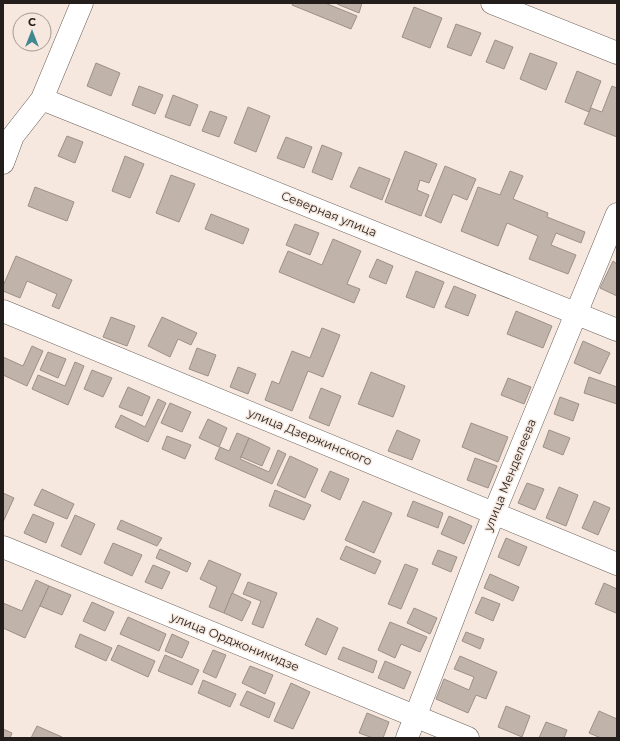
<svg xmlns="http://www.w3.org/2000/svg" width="620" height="741" font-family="Montserrat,sans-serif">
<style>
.building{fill:#bfb3aa;stroke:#9d9088}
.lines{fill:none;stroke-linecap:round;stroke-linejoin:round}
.minor-casing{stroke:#6a5f57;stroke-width:23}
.minor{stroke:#fff;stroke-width:22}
.labels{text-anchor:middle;stroke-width:3;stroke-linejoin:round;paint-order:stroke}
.street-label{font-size:12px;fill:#231e1b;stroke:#f6e8df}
</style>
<rect width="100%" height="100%" fill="#f6e8df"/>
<g class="building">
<polygon points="293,3 325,3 357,16 351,29 292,5"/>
<polygon points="337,3 362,3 359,13 337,4"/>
<polygon points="414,7 442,18 430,48 402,37"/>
<polygon points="456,24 481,33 471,56 447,47"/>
<polygon points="495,40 513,47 504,69 486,62"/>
<polygon points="530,53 557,63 546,90 520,79"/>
<polygon points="96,63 120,73 111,96 87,86"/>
<polygon points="577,71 601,81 589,112 565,102"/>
<polygon points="139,86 163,95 155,114 132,105"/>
<polygon points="612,86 617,88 617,137 584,124 591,108 602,112"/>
<polygon points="173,95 198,105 190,126 165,117"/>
<polygon points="248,107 270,116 256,152 234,143"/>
<polygon points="210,111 227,117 219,137 202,131"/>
<polygon points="67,136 83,142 75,163 58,156"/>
<polygon points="286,137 312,147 304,168 277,158"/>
<polygon points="322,145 342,153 332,180 312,172"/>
<polygon points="405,151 437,164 429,183 420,180 417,190 429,195 421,216 385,202"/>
<polygon points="125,156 144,164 130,198 112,191"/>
<polygon points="445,166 476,179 467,200 453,194 441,223 425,216"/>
<polygon points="359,167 390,179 382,200 350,187"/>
<polygon points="510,171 523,176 513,199 548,213 547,217 585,232 581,243 556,233 551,245 576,255 568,274 529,259 538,236 507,223 498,246 461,231 478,187 500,195"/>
<polygon points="171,175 195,184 179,222 156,213"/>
<polygon points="35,187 74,202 67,221 28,206"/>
<polygon points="211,214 249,229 243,244 205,229"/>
<polygon points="295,224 319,233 310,255 286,245"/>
<polygon points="333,239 361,251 347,284 360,289 354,303 279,272 288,251 322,265"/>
<polygon points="16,256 72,280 59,309 52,306 57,294 27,281 20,298 3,291 3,286"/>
<polygon points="377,259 393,266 386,284 369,277"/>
<polygon points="613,261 617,264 617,296 600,288"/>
<polygon points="416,271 444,282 434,308 406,297"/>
<polygon points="454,286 476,295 468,316 445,307"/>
<polygon points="516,311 552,326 543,348 507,334"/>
<polygon points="111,317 135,326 127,346 103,337"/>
<polygon points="162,317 197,333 191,345 178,339 170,357 148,346"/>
<polygon points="322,328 340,335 323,377 308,371 292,411 265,400 272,381 279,384 292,351 310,358"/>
<polygon points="583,341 610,353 600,374 574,363"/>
<polygon points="32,346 43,351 27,386 3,375 3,357 23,366"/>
<polygon points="197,348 216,355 208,376 189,369"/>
<polygon points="48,352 66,359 58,378 40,370"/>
<polygon points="75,362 84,366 68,405 32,389 38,375 65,386"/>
<polygon points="238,367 256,374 248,394 230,387"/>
<polygon points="92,370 112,378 103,397 84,389"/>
<polygon points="371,372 405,386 393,417 358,404"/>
<polygon points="589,377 617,387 617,404 584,393"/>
<polygon points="508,378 531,387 524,404 501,395"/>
<polygon points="128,387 150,397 142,416 119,407"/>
<polygon points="321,388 341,396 329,426 309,418"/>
<polygon points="560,397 579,404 573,421 554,414"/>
<polygon points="158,399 166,403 148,442 115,427 121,415 145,427"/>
<polygon points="170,403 191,412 182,432 161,423"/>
<polygon points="208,419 227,428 219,447 199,438"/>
<polygon points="471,423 508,437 498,462 462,447"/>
<polygon points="397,430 420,440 412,460 388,451"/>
<polygon points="549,430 570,438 563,455 543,447"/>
<polygon points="237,433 249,438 240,459 269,472 278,450 286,454 272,484 215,459 220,447 229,451"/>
<polygon points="167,436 191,445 185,459 162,449"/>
<polygon points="249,438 270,448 262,466 241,457"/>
<polygon points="290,456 318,469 305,498 277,485"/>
<polygon points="475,458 497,466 488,488 467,480"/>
<polygon points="330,471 349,479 340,500 321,491"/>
<polygon points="527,483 544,489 535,510 518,503"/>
<polygon points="559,487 578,495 566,526 546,518"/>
<polygon points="42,489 74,504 67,519 34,505"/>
<polygon points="275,490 311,505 304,520 269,506"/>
<polygon points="3,493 14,498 3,522"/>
<polygon points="363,501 392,513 374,553 345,540"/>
<polygon points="413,501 443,513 438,528 407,516"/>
<polygon points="594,501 610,508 598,535 582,528"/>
<polygon points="33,514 54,523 46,543 24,533"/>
<polygon points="75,515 95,524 81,555 61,546"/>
<polygon points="449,516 472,526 464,544 441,534"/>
<polygon points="121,520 162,538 157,546 117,529"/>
<polygon points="506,538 527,547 519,566 498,557"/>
<polygon points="113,543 142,555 132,576 104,563"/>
<polygon points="346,546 381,561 375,574 340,559"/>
<polygon points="160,549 191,563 187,572 156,558"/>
<polygon points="438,550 457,557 451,572 432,564"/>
<polygon points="209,560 241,574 224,613 209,607 217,587 200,579"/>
<polygon points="405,564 418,569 401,609 388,604"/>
<polygon points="153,565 170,572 162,589 145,582"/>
<polygon points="490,574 519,587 513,601 484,588"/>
<polygon points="36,580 49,586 25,638 3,628 3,603 22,611"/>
<polygon points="248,582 277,593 263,628 252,624 261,601 243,594"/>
<polygon points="604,583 617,589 617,610 616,613 595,604"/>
<polygon points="49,586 71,595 62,615 40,606"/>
<polygon points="232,593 251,602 242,621 224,613"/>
<polygon points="482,597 500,604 493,621 475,613"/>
<polygon points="92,602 114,612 105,631 83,621"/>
<polygon points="414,608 437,618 430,634 407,623"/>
<polygon points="128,617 166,634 159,651 120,634"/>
<polygon points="317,618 338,628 326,655 305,645"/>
<polygon points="390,622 427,637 420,652 401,644 395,658 378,650"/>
<polygon points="466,632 484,639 480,649 462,641"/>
<polygon points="80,634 112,648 106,661 75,647"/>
<polygon points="172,634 189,642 182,658 165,651"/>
<polygon points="118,645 155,661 148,677 111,660"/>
<polygon points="343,647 377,661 373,673 338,659"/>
<polygon points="213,650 226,655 216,678 203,672"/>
<polygon points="165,655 199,670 192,685 158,671"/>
<polygon points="460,656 497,672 486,699 476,695 468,713 436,699 444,679 469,690 474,677 454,669"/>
<polygon points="385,661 411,672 404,689 378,678"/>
<polygon points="250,666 273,675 265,694 242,683"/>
<polygon points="203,680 236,694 230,707 198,693"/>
<polygon points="291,683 310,692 293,729 274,721"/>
<polygon points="247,691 275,703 269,718 240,705"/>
<polygon points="506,706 530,716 522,737 498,727"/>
<polygon points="599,711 617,719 617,738 601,738 589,733"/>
<polygon points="367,713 389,722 383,738 373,738 359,733"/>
<polygon points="546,722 567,730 564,738 539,738"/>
<polygon points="37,726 62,737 61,738 31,738"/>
<polygon points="3,729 12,733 10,738 3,738"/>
</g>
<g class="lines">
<g class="minor-casing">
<g id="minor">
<polyline points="492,3 617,53"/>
<polyline points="42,99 617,330"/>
<polyline points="3,163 13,136 42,99 82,3"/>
<polyline points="3,311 617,564"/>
<polyline points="3,547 468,738"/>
<polyline points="407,738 494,513 617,214"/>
</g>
</g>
<use href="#minor" class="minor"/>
</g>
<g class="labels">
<g class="street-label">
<text transform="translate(329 214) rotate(22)" y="4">Северная улица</text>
<text transform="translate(310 437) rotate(22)" y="4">улица Дзержинского</text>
<text transform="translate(510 475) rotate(-68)" y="4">улица Менделеева</text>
<text transform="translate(235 642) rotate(22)" y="4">улица Орджоникидзе</text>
</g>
</g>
<rect width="620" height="741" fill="none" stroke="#231e1b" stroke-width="8"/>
<g transform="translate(32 32)"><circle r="19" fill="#f6e8df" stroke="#a29791"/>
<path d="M0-3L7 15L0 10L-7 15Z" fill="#418790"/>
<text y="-6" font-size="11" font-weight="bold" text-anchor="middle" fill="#231e1b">С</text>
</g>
</svg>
